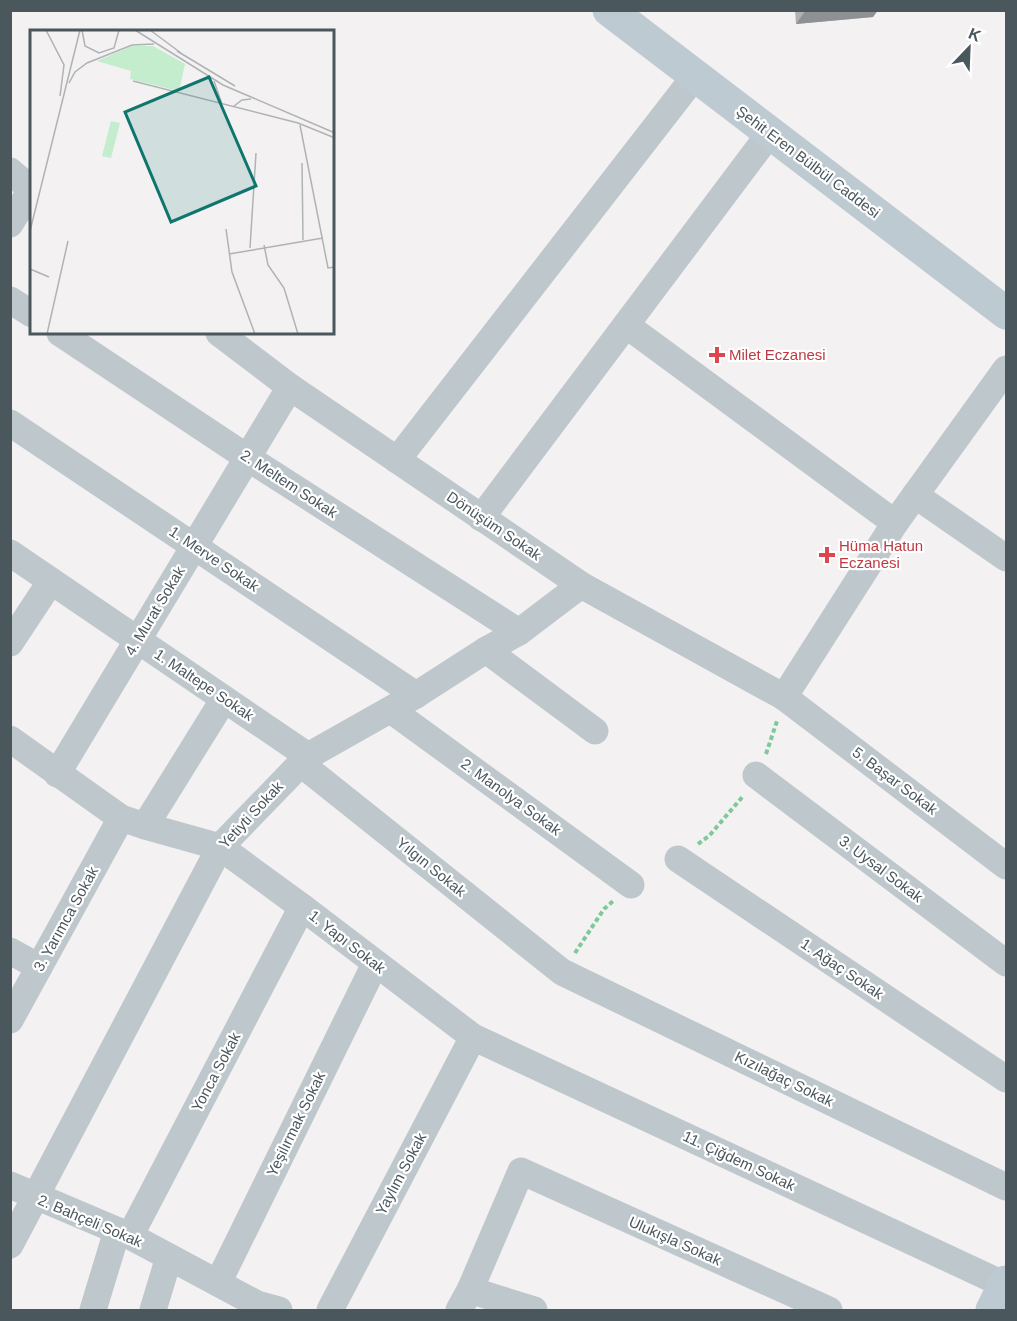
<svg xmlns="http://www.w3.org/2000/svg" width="1017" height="1321" font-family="Helvetica,sans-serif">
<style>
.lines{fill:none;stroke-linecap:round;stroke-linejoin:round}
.path{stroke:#7dc998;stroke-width:4;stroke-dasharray:4.5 3;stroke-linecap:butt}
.street{stroke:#bec7cc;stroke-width:27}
.secondary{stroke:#becad1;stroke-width:33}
.wall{fill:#afb2b5}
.shaded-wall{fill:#8e9193}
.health-dot{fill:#e0444e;stroke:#fff;stroke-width:2}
.labels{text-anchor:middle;stroke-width:4.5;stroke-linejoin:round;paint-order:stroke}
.street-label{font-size:15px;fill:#4a575d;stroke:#fff}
.health-label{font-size:15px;fill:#be3a42;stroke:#fff;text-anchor:start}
.inset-road{fill:none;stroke:#afb3b6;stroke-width:1.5}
.view{fill:#0f766e;fill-opacity:0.15;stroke:#0f766e;stroke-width:3}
.inset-edge{fill:none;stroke:#4a575d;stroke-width:3}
</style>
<rect width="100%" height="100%" fill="#f3f1f1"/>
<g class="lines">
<g class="path">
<polyline points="766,754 777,721"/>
<polyline points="698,844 709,836 744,795"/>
<polyline points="575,953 604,909 613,901"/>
</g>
<g class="street">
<polyline points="10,171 32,190"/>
<polyline points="10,224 31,190"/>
<polyline points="10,300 32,314"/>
<polyline points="626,325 895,523"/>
<polyline points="60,333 248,458 519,632"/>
<polyline points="219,333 290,387 581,585 784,697 1006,866"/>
<polyline points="10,423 416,695"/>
<polyline points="397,460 695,76"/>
<polyline points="915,495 1006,558"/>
<polyline points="481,518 770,133"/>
<polyline points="10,553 308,756"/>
<polyline points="10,643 51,581"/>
<polyline points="486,650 595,731"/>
<polyline points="784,697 895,523 1006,369"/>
<polyline points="391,710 631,885"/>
<polyline points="10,739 121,818 145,826 220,847 302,907 473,1037 1005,1285"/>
<polyline points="300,763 562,972 1006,1187"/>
<polyline points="57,774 290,387"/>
<polyline points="756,775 1006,963"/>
<polyline points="145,826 224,699"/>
<polyline points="678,859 1006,1079"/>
<polyline points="10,951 39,967"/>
<polyline points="10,1020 121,818"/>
<polyline points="10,1185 130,1236 257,1304 279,1310"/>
<polyline points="130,1236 302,907"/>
<polyline points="10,1245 220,847 308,756 416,695 486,650 519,632 581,585"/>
<polyline points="218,1283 375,964"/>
<polyline points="470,1290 534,1310"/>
<polyline points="93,1310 117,1231"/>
<polyline points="153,1310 169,1257"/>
<polyline points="330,1310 473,1037"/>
<polyline points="459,1310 470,1290 521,1171 829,1310"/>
</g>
<g class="secondary">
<polyline points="609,10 1006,313"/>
<polyline points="992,1310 1006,1282"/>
</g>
</g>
<polygon class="wall" points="795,10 878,10 873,17 796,24"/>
<polygon class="shaded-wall" points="806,10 878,10 873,17 796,24"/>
<g class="health-dot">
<path d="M714 346h6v6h6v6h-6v6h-6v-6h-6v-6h6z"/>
<path d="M824 546h6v6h6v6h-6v6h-6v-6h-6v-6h6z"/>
</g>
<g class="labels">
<g class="street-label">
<text transform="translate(808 162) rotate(37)" y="5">Şehit Eren Bülbül Caddesi</text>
<text transform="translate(289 484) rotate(33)" y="5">2. Meltem Sokak</text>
<text transform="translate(494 526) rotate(34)" y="5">Dönüşüm Sokak</text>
<text transform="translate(214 559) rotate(34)" y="5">1. Merve Sokak</text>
<text transform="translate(155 611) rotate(-59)" y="5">4. Murat Sokak</text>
<text transform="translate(204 685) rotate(34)" y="5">1. Maltepe Sokak</text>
<text transform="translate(895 781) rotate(37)" y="5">5. Başar Sokak</text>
<text transform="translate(511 797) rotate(36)" y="5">2. Manolya Sokak</text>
<text transform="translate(251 815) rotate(-47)" y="5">Yetiyti Sokak</text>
<text transform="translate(431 867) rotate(39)" y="5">Yılgın Sokak</text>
<text transform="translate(881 869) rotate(37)" y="5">3. Uysal Sokak</text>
<text transform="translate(66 919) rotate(-61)" y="5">3. Yarımca Sokak</text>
<text transform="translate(347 942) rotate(38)" y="5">1. Yapı Sokak</text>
<text transform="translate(842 969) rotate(34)" y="5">1. Ağaç Sokak</text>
<text transform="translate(216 1072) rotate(-62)" y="5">Yonca Sokak</text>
<text transform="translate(784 1079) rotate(26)" y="5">Kızılağaç Sokak</text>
<text transform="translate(296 1124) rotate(-64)" y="5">Yeşilırmak Sokak</text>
<text transform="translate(739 1161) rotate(25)" y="5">11. Çiğdem Sokak</text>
<text transform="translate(401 1174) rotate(-62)" y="5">Yaylım Sokak</text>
<text transform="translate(90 1221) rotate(23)" y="5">2. Bahçeli Sokak</text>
<text transform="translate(675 1241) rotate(24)" y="5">Ulukışla Sokak</text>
</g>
<g class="health-label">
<text x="729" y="360">Milet Eczanesi</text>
<text x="839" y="551">Hüma Hatun<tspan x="839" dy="17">Eczanesi</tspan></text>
</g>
</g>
<g transform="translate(30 30)">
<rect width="304" height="304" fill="#f3f1f1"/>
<path d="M 102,16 L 123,16 L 155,34 L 149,61 L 100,49 L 101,41 L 67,31 ZM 81,91 L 90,93 L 81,128 L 72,126 Z" fill="#c3edcd"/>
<path class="inset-road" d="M 16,0 L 34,35 L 30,66M 52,0 L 55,16 L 69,23 L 84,18 L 89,0M 105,0 L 193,55 L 305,103M 120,0 L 151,23M 147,21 L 205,56M 103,51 L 268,93 L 305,108M 184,51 L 192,74M 39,53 L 45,42 L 57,33 L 102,15 L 124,14M 204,76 L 212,70 L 221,69M 270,95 L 298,238 L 305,237M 272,133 L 273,210M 196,199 L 202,242 L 225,304M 0,201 L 50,0M 234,215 L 238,235 L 254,258 L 268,304M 220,218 L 226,123M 199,224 L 293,208M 0,239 L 19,247M 17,304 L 38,211"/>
<path class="view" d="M 179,47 L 226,156 L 141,192 L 95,82 Z"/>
<rect width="304" height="304" class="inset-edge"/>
</g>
<rect width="1017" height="1321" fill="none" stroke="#4a575d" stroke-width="24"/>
<g transform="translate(969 48) rotate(23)" stroke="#ffffff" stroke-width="4.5" paint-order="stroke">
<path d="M0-4.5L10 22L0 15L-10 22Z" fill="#4a575d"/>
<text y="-9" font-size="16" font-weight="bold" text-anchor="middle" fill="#4a575d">K</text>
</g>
</svg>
